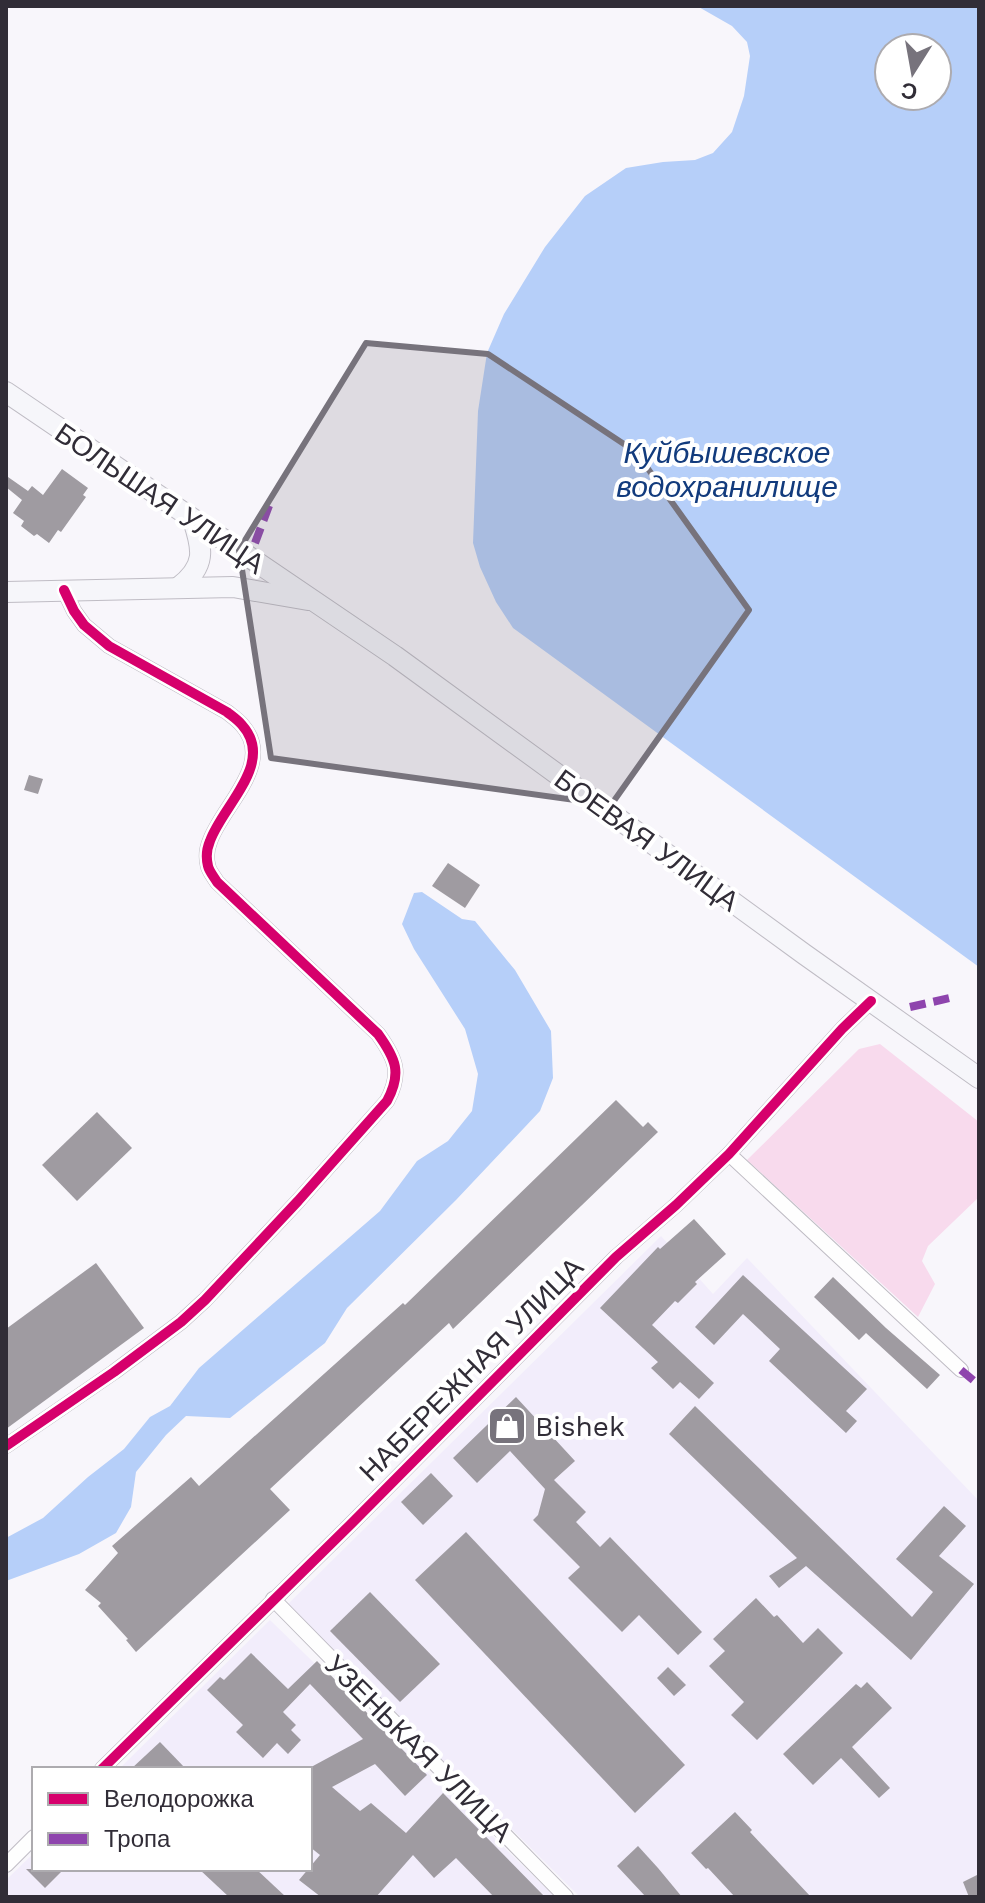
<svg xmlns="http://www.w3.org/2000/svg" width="985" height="1903" font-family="'Work Sans',sans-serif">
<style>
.built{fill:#f2edfb}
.green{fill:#f8daed}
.water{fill:#b6cff9;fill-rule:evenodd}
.building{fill:#9f9ba1}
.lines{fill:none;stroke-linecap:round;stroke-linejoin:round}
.street-casing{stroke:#bfbcc4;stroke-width:16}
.secondary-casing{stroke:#bfbcc4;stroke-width:22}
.street{stroke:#fefefe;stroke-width:14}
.secondary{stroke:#f6f6fa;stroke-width:20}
.quiet{stroke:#8e44ad;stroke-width:8;stroke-dasharray:16 8;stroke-linecap:butt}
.cycleway-casing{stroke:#fff;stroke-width:15}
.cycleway{stroke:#d6006c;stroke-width:10}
.marked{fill:#77737c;fill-opacity:0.2;stroke:#77737c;stroke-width:6;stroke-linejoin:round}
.labels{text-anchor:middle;stroke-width:8;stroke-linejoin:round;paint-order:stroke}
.street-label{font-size:28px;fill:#312d37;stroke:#fff}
.poi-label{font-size:28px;fill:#312d37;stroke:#fff;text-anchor:start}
.water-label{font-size:30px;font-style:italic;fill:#123b7d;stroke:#fff}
</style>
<rect width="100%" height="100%" fill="#f8f6fb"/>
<g class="built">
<polygon points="661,1236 713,1294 747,1258 979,1501 979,1897 580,1897 287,1605"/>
<polygon points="270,1620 555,1897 6,1897 6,1880 34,1853 34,1869 310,1869 310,1769 119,1769"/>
</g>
<polygon class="green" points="880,1044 979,1122 979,1197 928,1246 922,1261 935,1284 918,1317 747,1160 859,1049"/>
<g class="water">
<path d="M 697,6 L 979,6 L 979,967 L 513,628 L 496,602 L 480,567 L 473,543 L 478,411 L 487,353 L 504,314 L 545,247 L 585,196 L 626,168 L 663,162 L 695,160 L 713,153 L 732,132 L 744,96 L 750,56 L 747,42 L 732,26 ZM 889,48 L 937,48 L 937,96 L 889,96 Z"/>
<polygon points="422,892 462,919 475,921 515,970 551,1031 553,1078 540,1111 456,1200 347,1308 325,1343 230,1418 186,1416 166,1435 136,1472 131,1507 116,1533 79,1554 6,1581 6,1538 43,1518 88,1477 124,1449 150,1417 170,1406 199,1368 380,1211 417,1161 448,1141 472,1111 478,1074 465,1029 414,949 402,924 414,893"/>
</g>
<g class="building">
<polygon points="62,469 88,488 83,495 86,497 61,532 58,530 49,543 37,534 34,536 21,526 24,521 13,513 22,500 6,487 6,480 8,477 28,491 32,486 43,495"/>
<polygon points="29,775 43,779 38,794 24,790"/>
<polygon points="448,863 480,885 465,908 432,886"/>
<polygon points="616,1100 643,1127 648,1122 658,1132 453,1329 449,1323 270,1489 290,1510 136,1652 126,1640 128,1639 98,1606 101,1603 85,1590 118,1553 112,1546 191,1477 199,1486 403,1303 405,1305"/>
<polygon points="97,1112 132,1148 77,1201 42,1165"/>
<polygon points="694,1219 726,1254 695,1282 697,1284 678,1303 675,1301 652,1325 714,1383 699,1399 680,1382 673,1389 651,1368 658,1362 600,1308 658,1247 660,1249"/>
<polygon points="96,1263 144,1328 6,1429 6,1329"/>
<polygon points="743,1275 867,1389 846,1411 857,1421 846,1433 769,1361 780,1349 743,1314 714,1345 695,1327"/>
<polygon points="833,1277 886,1328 940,1375 927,1389 866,1333 859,1340 814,1297"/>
<polygon points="516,1397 575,1461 554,1480 586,1512 576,1522 600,1547 610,1537 702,1632 678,1655 639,1615 622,1632 568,1578 580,1567 533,1520 538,1515 545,1489 510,1451 477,1483 453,1458"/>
<polygon points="695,1406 912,1617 933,1592 896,1559 944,1506 966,1526 939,1556 974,1584 911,1660 806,1566 779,1588 769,1576 797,1558 669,1434"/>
<polygon points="431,1473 453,1496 423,1525 401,1502"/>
<polygon points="466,1532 685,1765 635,1813 415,1580"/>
<polygon points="370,1592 440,1664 400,1702 330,1631"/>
<polygon points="756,1598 774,1617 777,1615 803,1643 818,1628 843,1653 757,1740 731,1715 744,1702 709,1666 725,1651 713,1639"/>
<polygon points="251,1653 288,1689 317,1661 427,1775 405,1796 375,1764 332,1787 360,1811 371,1803 406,1833 443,1793 545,1897 494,1897 456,1858 434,1878 413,1855 376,1897 321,1897 299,1880 320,1855 310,1847 310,1770 313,1766 363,1739 310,1684 283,1712 296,1725 291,1730 301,1740 288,1754 277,1743 263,1758 236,1732 243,1725 207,1690 220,1677 224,1680"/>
<polygon points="668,1667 686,1685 674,1696 657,1678"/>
<polygon points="867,1682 892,1708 852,1747 890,1788 879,1798 841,1758 813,1785 783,1754 856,1684 861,1688"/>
<polygon points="160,1742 186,1769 131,1769"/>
<polygon points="735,1812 752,1830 750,1832 811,1897 735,1897 708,1868 706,1869 691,1853"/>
<polygon points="638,1846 658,1868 682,1897 646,1897 617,1866"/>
<polygon points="26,1869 64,1869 45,1888"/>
<polygon points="199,1869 256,1869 286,1897 229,1897"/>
<polygon points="979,1874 979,1897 969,1897 963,1882"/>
</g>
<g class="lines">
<g class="street-casing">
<g id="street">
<polyline points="729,1154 961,1370"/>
<path d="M 6,1446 L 114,1372 L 181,1322 L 205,1300 L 298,1201 L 387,1101 C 402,1073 396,1059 378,1034 L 217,882 C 214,877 209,871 208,866 C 206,858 207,848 210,841 C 222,806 276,763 242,725 C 238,720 232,716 227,712 L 109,646 L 84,625 L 74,611 L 64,590"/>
<polyline points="273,1599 566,1897"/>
<polyline points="102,1769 349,1526 616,1257 676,1205 729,1154 842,1029 871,1001"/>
<polyline points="6,1865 34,1837"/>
</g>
</g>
<g class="secondary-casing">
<g id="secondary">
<polyline points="6,392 395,656 804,954 979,1078"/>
<path d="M 179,587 C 206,566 203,550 193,520"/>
<polyline points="6,592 233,587 308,600"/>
</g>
</g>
<use href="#street" class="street"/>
<use href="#secondary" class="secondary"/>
<g class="quiet">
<polyline points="255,543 270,503"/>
<polyline points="910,1007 950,998"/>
<polyline points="961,1370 979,1385"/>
</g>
<g class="cycleway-casing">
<g id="cycleway">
<path d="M 6,1446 L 114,1372 L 181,1322 L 205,1300 L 298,1201 L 387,1101 C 402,1073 396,1059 378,1034 L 217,882 C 214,877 209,871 208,866 C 206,858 207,848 210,841 C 222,806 276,763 242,725 C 238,720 232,716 227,712 L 109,646 L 84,625 L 74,611 L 64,590"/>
<polyline points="102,1769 349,1526 616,1257 676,1205 729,1154 842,1029 871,1001"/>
</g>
</g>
<use href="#cycleway" class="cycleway"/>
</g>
<path class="marked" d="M 366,343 L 488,354 L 636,452 L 749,610 L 611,805 L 271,758 L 239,550 Z"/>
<defs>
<g id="shop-square" transform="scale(2)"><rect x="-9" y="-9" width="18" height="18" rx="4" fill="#77737c" stroke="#fff"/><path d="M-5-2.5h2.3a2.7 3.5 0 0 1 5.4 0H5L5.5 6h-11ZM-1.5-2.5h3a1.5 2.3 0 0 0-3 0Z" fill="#fff"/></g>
</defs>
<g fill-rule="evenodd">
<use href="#shop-square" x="507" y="1426"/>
</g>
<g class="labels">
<g class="street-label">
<text transform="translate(160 498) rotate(34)" y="10">БОЛЬШАЯ УЛИЦА</text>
<text transform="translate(647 840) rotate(36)" y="10">БОЕВАЯ УЛИЦА</text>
<text transform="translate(471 1369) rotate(-45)" y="10">НАБЕРЕЖНАЯ УЛИЦА</text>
<text transform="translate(419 1748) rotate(45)" y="10">УЗЕНЬКАЯ УЛИЦА</text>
</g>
<g class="poi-label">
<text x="535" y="1436">Bishek</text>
</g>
<g class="water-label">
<text x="727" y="463">Куйбышевское<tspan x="727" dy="34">водохранилище</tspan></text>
</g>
</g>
<rect width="985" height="1903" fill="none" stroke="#312d37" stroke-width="16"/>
<rect x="32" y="1767" width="280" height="104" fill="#ffffff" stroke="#adabaf" stroke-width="2"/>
<rect x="48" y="1793" width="40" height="12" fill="#d6006c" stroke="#adabaf" stroke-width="2"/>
<text x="104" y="1807" font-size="24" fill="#312d37">Велодорожка</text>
<rect x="48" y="1833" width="40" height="12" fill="#8e44ad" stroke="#adabaf" stroke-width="2"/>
<text x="104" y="1847" font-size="24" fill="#312d37">Тропа</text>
<g transform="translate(913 72) rotate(191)"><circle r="38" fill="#ffffff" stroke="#adabaf" stroke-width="2"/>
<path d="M0-6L14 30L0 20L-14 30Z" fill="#77737c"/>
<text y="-12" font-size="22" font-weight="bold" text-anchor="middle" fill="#312d37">С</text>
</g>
</svg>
